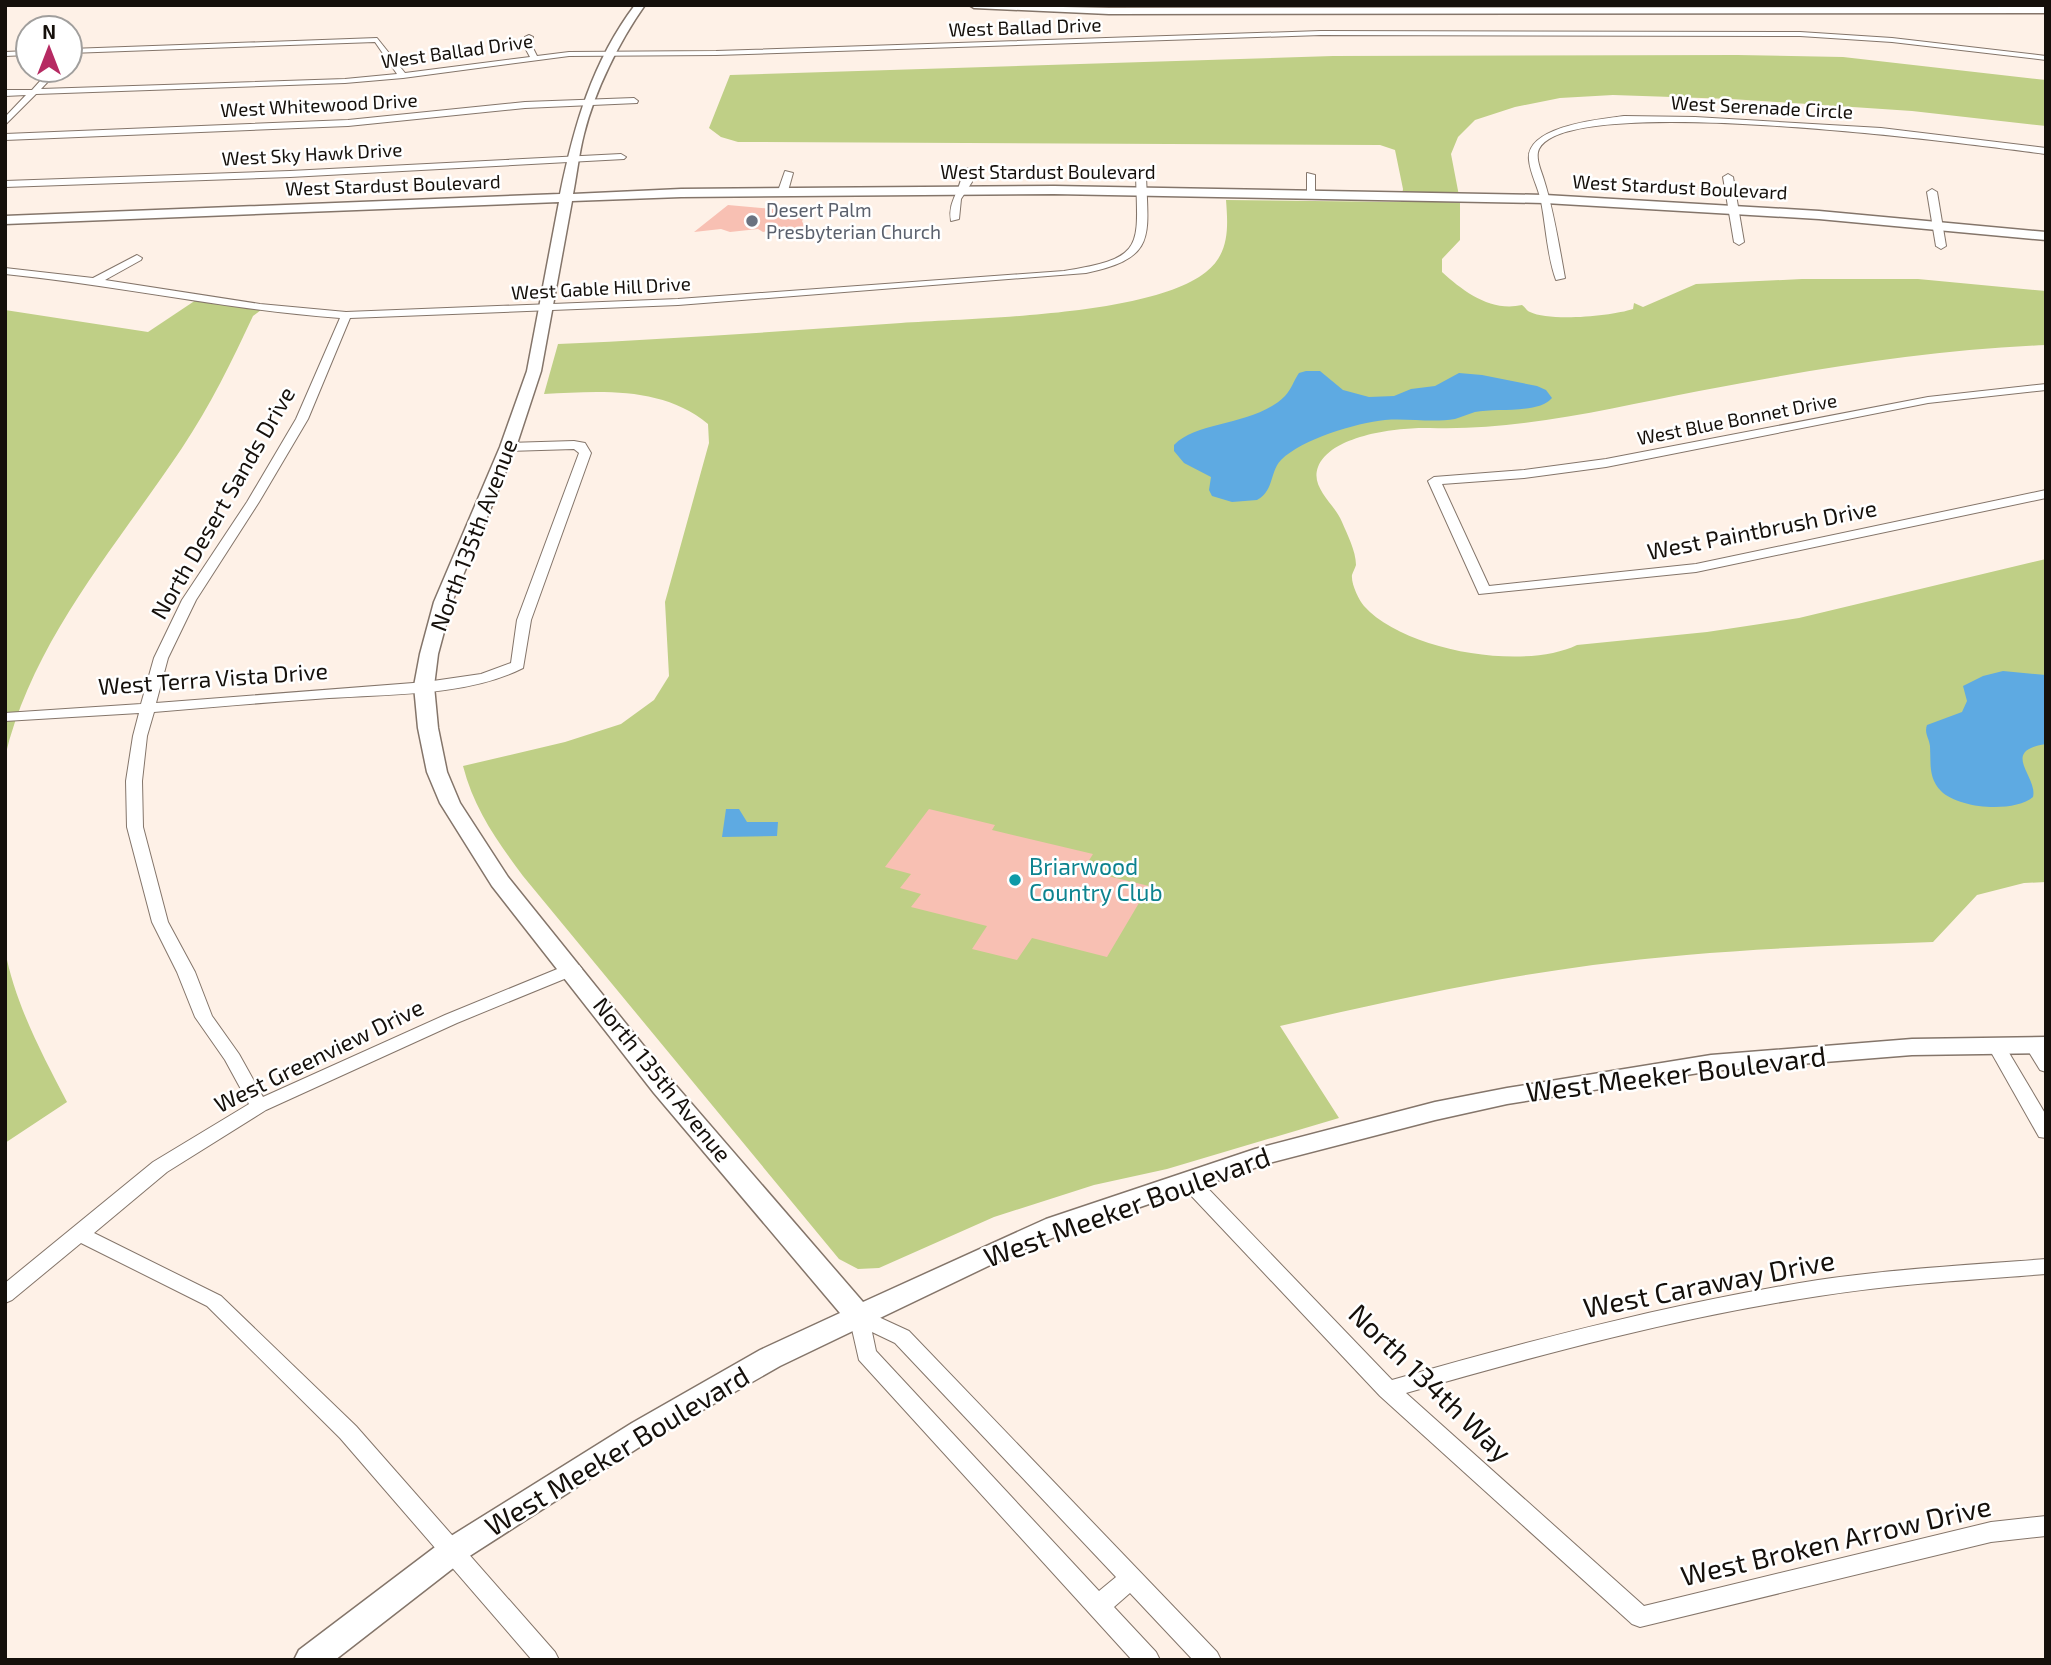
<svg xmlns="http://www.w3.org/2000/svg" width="2051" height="1665" font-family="'Exo 2',sans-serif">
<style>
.green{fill:#bfcf86}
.water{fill:#5eaae2}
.building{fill:#f8c0b3}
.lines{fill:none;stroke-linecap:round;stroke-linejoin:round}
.minor-casing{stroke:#84756a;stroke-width:2}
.tertiary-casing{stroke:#84756a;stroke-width:3}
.minor{fill:#fff;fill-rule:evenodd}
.tertiary{fill:#fff;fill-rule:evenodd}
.worship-dot{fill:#6b7280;stroke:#fff;stroke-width:2.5}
.culture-dot{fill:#0f9aa8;stroke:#fff;stroke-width:2.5}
.labels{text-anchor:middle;stroke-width:5;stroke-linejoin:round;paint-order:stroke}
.far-street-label{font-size:19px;fill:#15100b;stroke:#fff}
.far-worship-label{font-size:19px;fill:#5b616d;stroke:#fff;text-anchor:start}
.street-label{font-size:23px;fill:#15100b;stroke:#fff}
.culture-label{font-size:23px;fill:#0d838f;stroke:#fff;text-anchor:start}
.near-street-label{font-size:28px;fill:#15100b;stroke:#fff}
</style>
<rect width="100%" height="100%" fill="#fef1e7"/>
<g class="green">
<path d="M 1737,55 L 1843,57 L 2046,80 L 2046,126 L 1912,111 L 1731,99 L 1613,95 L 1560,98 L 1515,107 L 1475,120 L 1458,137 L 1451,154 L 1460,201 L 1460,240 L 1442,259 L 1442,272 C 1464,292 1491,312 1522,305 C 1525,307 1527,311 1530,312 C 1550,322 1612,316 1633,309 L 1634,303 L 1643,307 L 1696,284 L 1802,279 L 1918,279 L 2046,291 L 2046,345 C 1928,350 1814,369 1699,391 C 1611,408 1521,431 1430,428 C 1401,427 1331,434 1318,467 C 1310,488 1335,504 1342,522 C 1347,534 1356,551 1356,565 C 1355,568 1353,572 1352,575 C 1351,584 1359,600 1364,606 C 1404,651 1524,671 1577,645 L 1707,632 L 1799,618 L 2046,559 L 2046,882 L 2024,883 L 1977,895 L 1933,942 C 1819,946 1706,950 1593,965 C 1487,979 1384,1002 1280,1026 L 1339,1118 L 1167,1169 L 1094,1185 L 994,1217 L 879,1268 L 858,1269 L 839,1259 L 523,876 C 497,841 474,809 463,766 L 565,742 L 621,724 L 654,700 L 669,676 L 665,602 L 709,443 L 708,424 C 663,386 600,391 544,394 L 558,344 C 672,339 787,331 901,323 C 975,318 1151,316 1206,272 C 1230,253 1228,227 1226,200 L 1401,202 L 1403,189 L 1395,150 L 1380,145 L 738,142 L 721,137 L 709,128 L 730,75 L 1333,56 Z"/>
<path d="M 196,300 L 261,310 L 253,316 C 232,361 210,406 182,448 C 116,547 33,639 5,757 L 5,310 L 148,332 Z"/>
<path d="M 5,950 C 15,1004 42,1054 67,1102 L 5,1143 Z"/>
</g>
<g class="water">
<path d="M 1306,371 L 1320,371 L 1343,390 L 1369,397 L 1394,396 L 1411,389 L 1435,386 L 1459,373 L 1482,375 L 1537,386 L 1546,390 L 1552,398 C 1539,414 1496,408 1475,412 C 1468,414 1462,417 1455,419 C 1432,423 1408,418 1385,420 C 1356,423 1302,439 1281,460 C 1270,471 1274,491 1257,500 L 1232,502 L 1212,496 L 1209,490 L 1211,477 L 1184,463 L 1174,451 L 1174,445 C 1199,420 1255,426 1285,396 C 1291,390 1294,380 1299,373 Z"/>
<path d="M 2003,671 L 2046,675 L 2046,744 C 1999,751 2038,776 2033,797 C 2014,813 1959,809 1941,791 C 1928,778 1931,762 1930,746 C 1929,738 1924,733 1927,725 L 1962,712 L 1967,701 L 1963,686 L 1983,676 Z"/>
<polygon points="726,809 739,809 747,822 778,822 777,836 722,837"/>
</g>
<g class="building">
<polygon points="728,205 784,210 814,205 802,221 805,228 783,231 775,229 763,232 758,229 730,232 721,229 694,232"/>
<polygon points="929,809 995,825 992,830 1093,854 1083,870 1149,886 1107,957 1032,938 1017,960 972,949 987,926 911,907 921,894 900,888 911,874 885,867"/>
</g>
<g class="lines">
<g class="minor-casing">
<g id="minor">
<polygon points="1321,31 1800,32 1892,38 2046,56 2046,60 1892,42 1800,36 1321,35 716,55 569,56 403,78 345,83 36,94 5,125 5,117 26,95 5,96 5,90 32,90 50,70 59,70 41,89 345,79 397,74 375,42 70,53 70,49 377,38 405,73 530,57 523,44 525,37 529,35 533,37 531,44 537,56 569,52 716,51"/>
<polygon points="28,51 28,55 5,56 5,52"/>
<polygon points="634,98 638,101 637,103 525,108 348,126 5,140 5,134 348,120 525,102"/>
<path d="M 1624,116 L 1695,117 L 1881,128 L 2046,148 L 2046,154 C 1977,145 1569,90 1539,149 C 1535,158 1541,170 1544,180 C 1554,212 1559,245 1565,278 L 1556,280 C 1547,256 1546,226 1541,201 C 1538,187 1530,173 1529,160 C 1525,126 1601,119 1624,116 Z"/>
<polygon points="621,154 626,157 624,159 290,177 5,187 5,181 290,171"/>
<path d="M 967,168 L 972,171 L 972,182 L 961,199 L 959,219 L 951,221 C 947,201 962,190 962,171 Z"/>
<polygon points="785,171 793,173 788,191 783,194 778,191"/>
<path d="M 1141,172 L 1146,175 C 1148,237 1157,258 1086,273 L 678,305 L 350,318 L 308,419 L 259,502 L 196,600 L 168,658 L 156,703 L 426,682 L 481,674 L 511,663 L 517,620 L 579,453 L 574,449 L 508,451 L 502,447 L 508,443 L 574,441 L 585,443 L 591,453 L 531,620 L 523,668 C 468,696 390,694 329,698 C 271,702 212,707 154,712 L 147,736 L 142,781 L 143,827 L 168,922 L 195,972 L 212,1016 L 239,1054 L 263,1097 L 445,1015 L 567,965 L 579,965 L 582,969 L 579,973 L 457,1023 L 266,1110 L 167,1172 L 94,1233 L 221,1296 L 356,1426 L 555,1652 L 559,1660 L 532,1660 L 340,1438 L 207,1306 L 81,1243 L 12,1300 L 5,1303 L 5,1283 L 153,1162 L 249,1104 L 225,1060 L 195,1017 L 177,972 L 152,922 L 127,827 L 126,781 L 133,736 L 139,713 L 5,721 L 5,713 L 141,704 L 154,658 L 182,600 L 247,502 L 296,419 L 340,318 C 227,310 117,285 5,274 L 5,268 L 93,278 L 137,255 L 142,258 L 141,260 L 105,280 L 260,304 L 346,312 L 678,299 L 1064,271 C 1145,258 1138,248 1136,175 Z"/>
<polygon points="1307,173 1315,175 1315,196 1307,194"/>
<polygon points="1728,174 1733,177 1744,242 1739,245 1734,242 1723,177"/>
<polygon points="1932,189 1937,192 1946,246 1941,249 1936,246 1927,192"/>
<polygon points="2046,384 2046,390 1928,403 1606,467 1524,478 1442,484 1489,586 1696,564 2046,490 2046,498 1696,572 1479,594 1428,481 1434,477 1524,470 1606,459 1928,397"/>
<polygon points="2033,1038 2039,1040 2046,1050 2046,1072 2040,1070 2024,1044 2027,1040"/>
<polygon points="1996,1039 2002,1041 2046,1115 2046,1138 2039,1137 1987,1045 1990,1041"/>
<path d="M 1189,1174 L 1196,1176 L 1392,1380 C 1532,1340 1673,1303 1818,1280 C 1893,1269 1970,1265 2046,1259 L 2046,1274 C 1970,1280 1894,1284 1819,1296 C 1679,1317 1542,1354 1406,1393 L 1644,1606 L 1991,1522 L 2046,1516 L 2046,1536 L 1991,1542 L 1640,1627 L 1632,1624 L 1380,1396 L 1182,1186 L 1179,1181 L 1182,1176 Z"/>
<path d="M 859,1308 L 909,1331 L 1217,1652 L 1221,1660 L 1193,1660 L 1130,1593 L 1114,1607 L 1156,1652 L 1160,1660 L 1132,1660 L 859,1360 L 849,1316 L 852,1310 ZM 872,1332 L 895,1343 L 1116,1577 L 1099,1591 L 876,1351 Z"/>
</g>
</g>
<g class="tertiary-casing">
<g id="tertiary">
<path d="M 635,5 L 645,5 C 619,42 595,90 584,134 C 579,153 577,174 573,194 L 681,189 L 1054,186 L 1545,195 L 1819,211 L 2046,232 L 2046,240 L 1819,219 L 1545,203 L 1054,194 L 681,197 L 572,201 L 541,371 L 516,447 L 452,602 L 438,654 L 434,686 L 438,728 L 447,772 L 460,803 L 508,877 L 672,1081 L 863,1302 L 1046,1219 L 1255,1149 L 1435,1102 L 1507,1088 L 1711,1055 L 1912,1039 L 2046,1037 L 2046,1053 L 1912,1055 L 1711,1071 L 1507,1104 L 1435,1120 L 1269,1163 L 1064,1233 L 1009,1256 L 780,1366 L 652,1439 L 465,1559 L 335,1660 L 294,1660 L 299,1650 L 443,1541 L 632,1423 L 760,1350 L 840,1313 L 654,1093 L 492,886 L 440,803 L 427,772 L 418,728 L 414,686 L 420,654 L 434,602 L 500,447 L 527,371 L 559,202 L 5,224 L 5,216 L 560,194 C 574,126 592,62 635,5 Z"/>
<polygon points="969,5 1109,8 2046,7 2046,13 1109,14 974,8"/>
</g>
</g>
<use href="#minor" class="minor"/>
<use href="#tertiary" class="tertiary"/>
</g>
<circle class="worship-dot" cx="752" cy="221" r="7"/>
<circle class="culture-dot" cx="1015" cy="880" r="7"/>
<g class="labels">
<g class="far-street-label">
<text transform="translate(1025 27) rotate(-2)" y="7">West Ballad Drive</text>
<text transform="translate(457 51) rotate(-8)" y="7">West Ballad Drive</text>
<text transform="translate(319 105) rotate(-3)" y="7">West Whitewood Drive</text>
<text transform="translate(1762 107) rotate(3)" y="7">West Serenade Circle</text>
<text transform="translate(312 154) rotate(-3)" y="7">West Sky Hawk Drive</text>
<text x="1048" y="179">West Stardust Boulevard</text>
<text transform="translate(393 185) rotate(-2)" y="7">West Stardust Boulevard</text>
<text transform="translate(1680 187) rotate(3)" y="7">West Stardust Boulevard</text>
<text transform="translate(601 288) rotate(-3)" y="7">West Gable Hill Drive</text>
<text transform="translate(1737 419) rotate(-11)" y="7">West Blue Bonnet Drive</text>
</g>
<g class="far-worship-label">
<text x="766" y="217">Desert Palm<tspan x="766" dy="22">Presbyterian Church</tspan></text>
</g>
<g class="street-label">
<text transform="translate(223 503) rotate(-60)" y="8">North Desert Sands Drive</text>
<text transform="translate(1762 530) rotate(-11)" y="8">West Paintbrush Drive</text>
<text transform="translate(474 535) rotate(-69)" y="8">North 135th Avenue</text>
<text transform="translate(213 679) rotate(-4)" y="8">West Terra Vista Drive</text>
<text transform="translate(319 1056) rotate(-26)" y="8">West Greenview Drive</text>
<text transform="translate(662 1080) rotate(51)" y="8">North 135th Avenue</text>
</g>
<g class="culture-label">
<text x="1029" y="875">Briarwood<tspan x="1029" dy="26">Country Club</tspan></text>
</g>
<g class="near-street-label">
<text transform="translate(1676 1074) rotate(-7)" y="10">West Meeker Boulevard</text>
<text transform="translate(1127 1207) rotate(-20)" y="10">West Meeker Boulevard</text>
<text transform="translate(1709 1284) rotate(-11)" y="10">West Caraway Drive</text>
<text transform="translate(1430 1383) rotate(44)" y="10">North 134th Way</text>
<text transform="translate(617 1451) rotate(-31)" y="10">West Meeker Boulevard</text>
<text transform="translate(1836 1541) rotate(-13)" y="10">West Broken Arrow Drive</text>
</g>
</g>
<rect width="2051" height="1665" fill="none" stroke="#15100b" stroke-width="14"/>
<g transform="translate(49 49)"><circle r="33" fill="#ffffff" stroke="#a19f9d" stroke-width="2"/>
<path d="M0-5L12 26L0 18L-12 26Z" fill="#b62a62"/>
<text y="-10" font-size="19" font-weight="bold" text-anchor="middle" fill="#15100b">N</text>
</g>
</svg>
